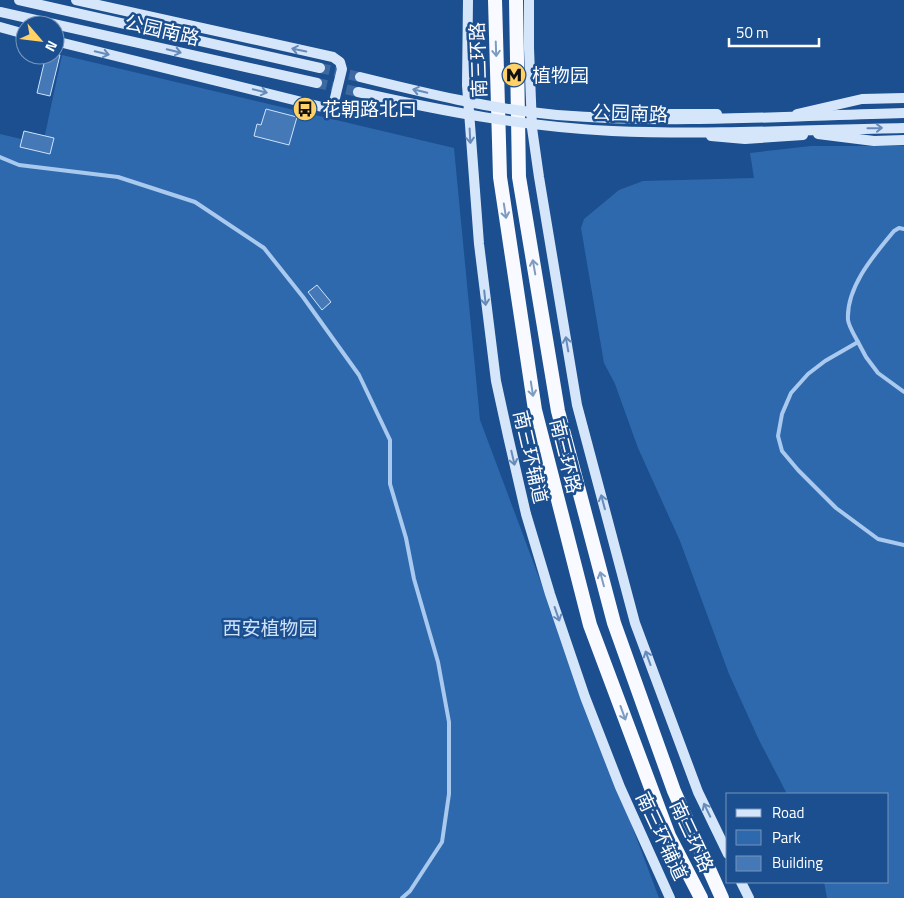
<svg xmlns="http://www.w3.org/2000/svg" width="904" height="898" font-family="'Titillium Web','Noto Sans SC',sans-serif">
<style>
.green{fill:#2e69ad}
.building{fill:#4478b7;stroke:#cfe3fa}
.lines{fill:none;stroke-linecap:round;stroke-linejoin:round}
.secondary-tunnel{stroke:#3d69a0;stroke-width:10;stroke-dasharray:10 5;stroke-linecap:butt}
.service{stroke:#a9c9ee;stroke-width:4}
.secondary{stroke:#d6e6fa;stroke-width:10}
.trunk{stroke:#f8faff;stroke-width:14}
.secondary-bridge{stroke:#d6e6fa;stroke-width:10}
.oneway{stroke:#7e9cc1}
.oneway2{stroke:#668bba}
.labels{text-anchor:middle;stroke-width:5;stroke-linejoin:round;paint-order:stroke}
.street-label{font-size:19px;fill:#fff;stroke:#1b4f8f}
.poi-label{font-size:19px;fill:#fff;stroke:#1b4f8f;text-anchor:start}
.park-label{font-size:19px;fill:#cfe3fa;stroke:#1b4f8f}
</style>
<rect width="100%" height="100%" fill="#1b4f8f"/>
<g class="green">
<polygon points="62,55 454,148 480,420 659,898 0,898 0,134 43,144"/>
<polygon points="811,146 904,146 904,898 827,898 824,882 888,882 888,794 787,794 759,740 729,674 680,541 638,448 615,384 604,363 581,228 584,219 619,190 643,181 754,178 750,153"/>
</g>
<g class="building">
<polygon points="46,55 60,55 50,96 37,93"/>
<polygon points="266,109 297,117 289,145 254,136 257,124 261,125"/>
<polygon points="24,131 54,138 50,154 20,147"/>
<polygon points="317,285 331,302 322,310 308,292"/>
</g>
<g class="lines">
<g class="secondary-tunnel">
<polyline points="320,68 360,77"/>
<polyline points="317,83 358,92"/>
</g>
<g class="service">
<polyline points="0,157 19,165 118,177 195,202 264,248 303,297 359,375 390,440 390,484 406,538 414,579 438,662 449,722 449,794 442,842 410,891 402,898"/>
<path d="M 904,229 L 899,228 L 894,231 C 874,255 846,287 848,320 C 849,327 855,336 858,342 L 825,361 L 808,374 L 791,393 L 782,414 L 778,436 L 782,451 L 798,470 L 836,508 L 878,539 L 904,545"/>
<polyline points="858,342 866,357 878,373 904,392"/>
</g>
<g class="secondary">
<polyline points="19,0 320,68"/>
<polyline points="468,0 467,85 479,244 496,381 508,436 526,514 550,594 585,697 620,787 670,898"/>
<polyline points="529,0 529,48 532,128 539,177 577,405 635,623 698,792 728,854"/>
<polyline points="0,12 317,83"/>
<polyline points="0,27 25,34"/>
<polyline points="55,41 322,107 329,106 334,102 342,69 340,62 333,57 76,0"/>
<polyline points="637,114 717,114"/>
<polyline points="797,114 862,99 904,98"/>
<polyline points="818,134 874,141 904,140"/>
<polyline points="711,136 745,139 803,135"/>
<polyline points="741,882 749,898"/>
</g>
<g class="trunk">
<polyline points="495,0 500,177 535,410 590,625 669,836 701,898"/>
<polyline points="516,0 519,177 558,411 614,623 674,791 722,898"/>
</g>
<g class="secondary-bridge">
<path d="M 360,77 C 425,93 490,109 557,115 C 672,124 789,116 904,113"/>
<path d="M 358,92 C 442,111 526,127 612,131 C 709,135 807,130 904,128"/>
</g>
</g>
<defs><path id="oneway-shaft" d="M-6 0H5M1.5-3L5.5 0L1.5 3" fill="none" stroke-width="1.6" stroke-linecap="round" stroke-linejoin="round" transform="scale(1.25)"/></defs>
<g class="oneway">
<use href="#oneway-shaft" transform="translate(496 49) rotate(88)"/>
<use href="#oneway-shaft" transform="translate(505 211) rotate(81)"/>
<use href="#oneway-shaft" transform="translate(534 267) rotate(-100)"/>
<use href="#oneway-shaft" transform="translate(532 389) rotate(81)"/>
<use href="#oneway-shaft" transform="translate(602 579) rotate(-105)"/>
<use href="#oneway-shaft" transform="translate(623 713) rotate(70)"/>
</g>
<g class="oneway2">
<use href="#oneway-shaft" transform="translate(299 50) rotate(-168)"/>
<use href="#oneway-shaft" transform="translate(174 51) rotate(13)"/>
<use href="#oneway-shaft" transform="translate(102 53) rotate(14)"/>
<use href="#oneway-shaft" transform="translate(260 91) rotate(14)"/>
<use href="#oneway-shaft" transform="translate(420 91) rotate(-167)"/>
<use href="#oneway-shaft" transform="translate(875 128) rotate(-1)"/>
<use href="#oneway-shaft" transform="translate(470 136) rotate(87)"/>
<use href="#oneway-shaft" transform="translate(485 298) rotate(84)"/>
<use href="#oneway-shaft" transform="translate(567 344) rotate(-100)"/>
<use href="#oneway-shaft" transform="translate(513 458) rotate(77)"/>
<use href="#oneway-shaft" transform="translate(603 502) rotate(-105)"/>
<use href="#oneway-shaft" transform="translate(557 614) rotate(71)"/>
<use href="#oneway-shaft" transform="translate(648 658) rotate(-110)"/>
<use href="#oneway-shaft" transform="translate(707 810) rotate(-116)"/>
</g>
<defs>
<g id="metro-disc" transform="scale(1.25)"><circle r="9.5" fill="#ffd166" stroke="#1b4f8f"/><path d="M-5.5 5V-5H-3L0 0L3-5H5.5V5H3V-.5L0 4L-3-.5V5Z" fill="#111"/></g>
<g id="bus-disc" transform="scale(1.25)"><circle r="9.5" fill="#ffd166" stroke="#1b4f8f"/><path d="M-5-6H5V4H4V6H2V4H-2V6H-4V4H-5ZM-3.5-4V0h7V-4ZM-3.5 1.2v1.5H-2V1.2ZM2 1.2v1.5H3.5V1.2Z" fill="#111"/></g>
</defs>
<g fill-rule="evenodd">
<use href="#metro-disc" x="514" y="75"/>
<use href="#bus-disc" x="305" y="109"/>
</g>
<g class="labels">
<g class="street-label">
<text transform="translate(162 30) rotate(13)" y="7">公园南路</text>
<text transform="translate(478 60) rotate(-92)" y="7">南三环路</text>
<text transform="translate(630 113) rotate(2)" y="7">公园南路</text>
<text transform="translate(566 456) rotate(76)" y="7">南三环路</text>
<text transform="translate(531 457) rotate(77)" y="7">南三环辅道</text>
<text transform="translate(662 836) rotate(65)" y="7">南三环辅道</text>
<text transform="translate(692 836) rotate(65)" y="7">南三环路</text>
</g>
<g class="poi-label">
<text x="532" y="82">植物园</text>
<text x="322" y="116">花朝路北口</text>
</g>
<g class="park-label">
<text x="270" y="635">西安植物园</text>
</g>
</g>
<rect x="726" y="793" width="162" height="90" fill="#1b4f8f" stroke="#7695bc"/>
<rect x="736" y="809" width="25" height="8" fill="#d6e6fa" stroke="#7695bc"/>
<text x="772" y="818" font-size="15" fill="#ffffff">Road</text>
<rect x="736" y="830" width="25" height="15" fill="#2e69ad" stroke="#7695bc"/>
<text x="772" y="843" font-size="15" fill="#ffffff">Park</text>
<rect x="736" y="856" width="25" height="15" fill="#4478b7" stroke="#7695bc"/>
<text x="772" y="868" font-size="15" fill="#ffffff">Building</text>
<g transform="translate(40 40) rotate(118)"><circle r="24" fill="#1b4f8f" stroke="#7695bc"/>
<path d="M0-4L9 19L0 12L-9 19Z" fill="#ffd166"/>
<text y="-8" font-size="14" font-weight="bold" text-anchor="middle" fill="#ffffff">N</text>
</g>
<path d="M729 38v8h90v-8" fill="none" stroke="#ffffff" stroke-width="2.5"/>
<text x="736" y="38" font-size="15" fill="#ffffff" stroke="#1b4f8f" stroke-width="4" paint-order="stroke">50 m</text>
</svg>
